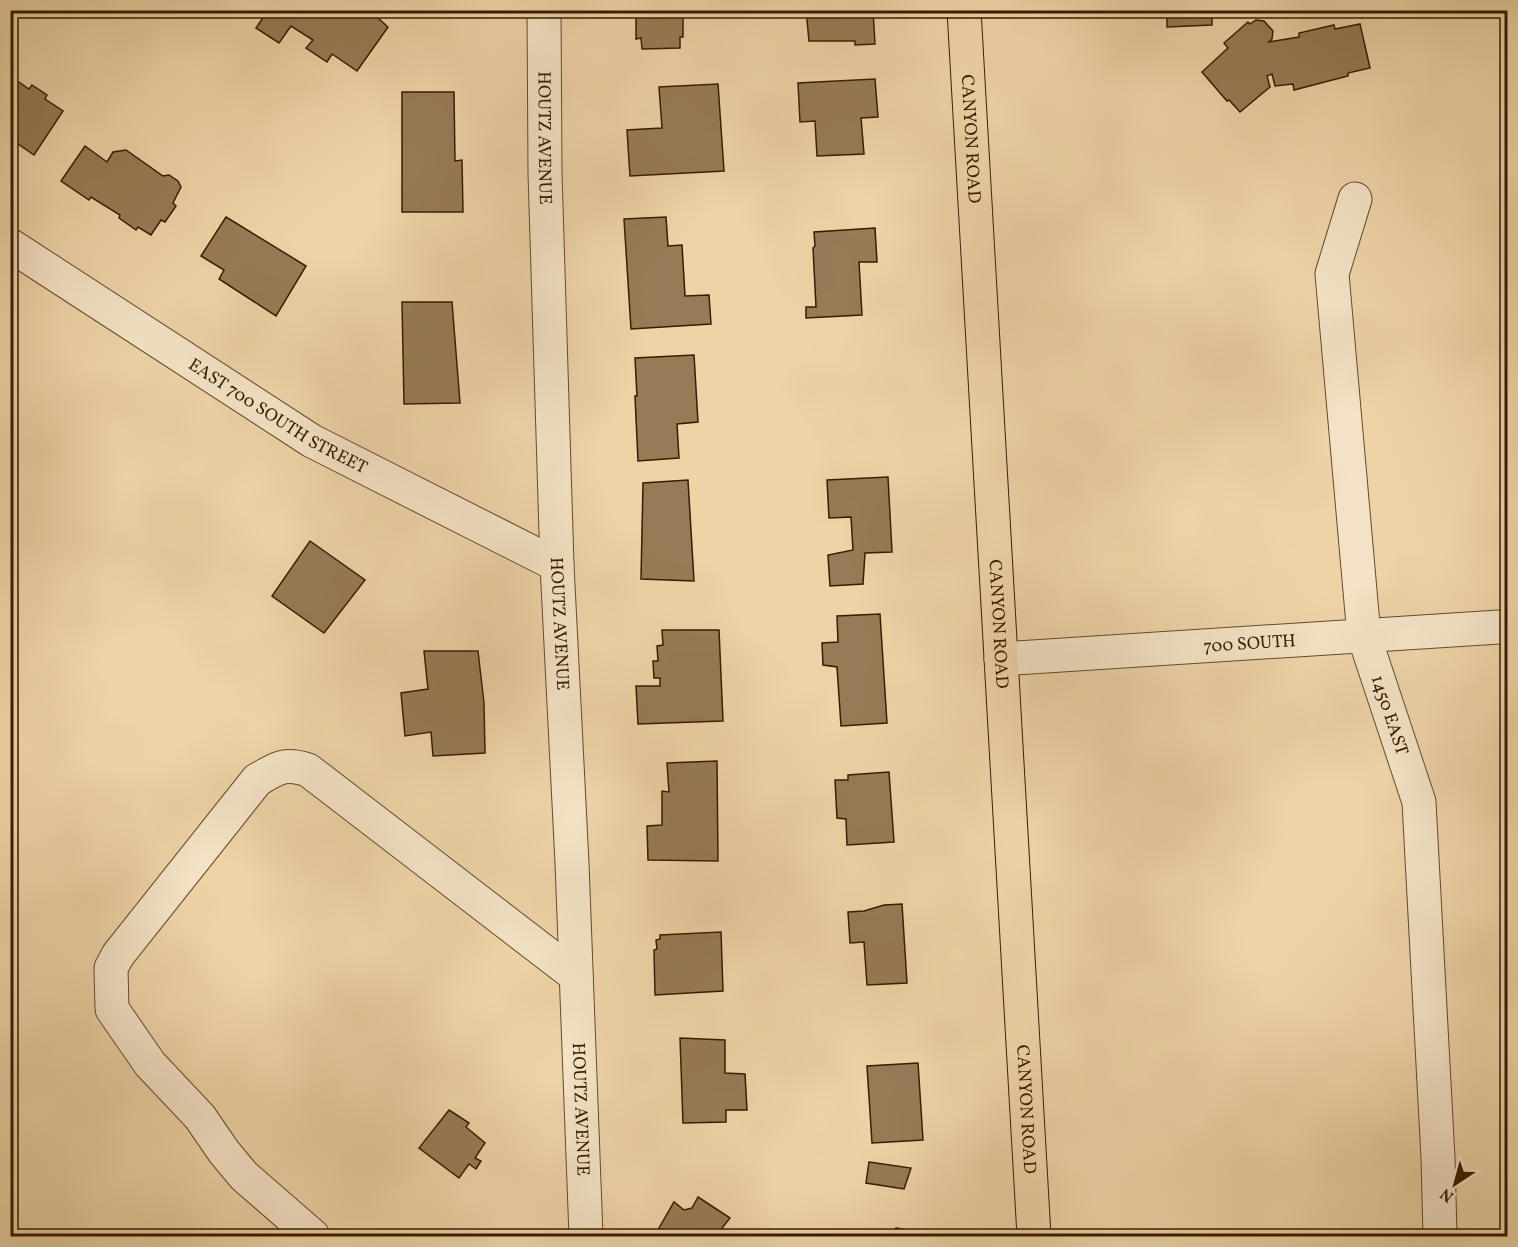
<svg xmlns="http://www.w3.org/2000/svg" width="1518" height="1247" font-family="Vollkorn,serif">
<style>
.building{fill:#967b56;stroke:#371c00;stroke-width:1.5}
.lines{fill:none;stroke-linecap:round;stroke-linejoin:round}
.minor-casing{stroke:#644a2a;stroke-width:35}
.major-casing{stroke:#371c00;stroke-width:35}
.minor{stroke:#f3e2c5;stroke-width:33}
.major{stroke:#edd3a6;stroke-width:33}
.labels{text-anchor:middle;stroke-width:4.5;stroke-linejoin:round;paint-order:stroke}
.street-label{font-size:18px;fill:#371c00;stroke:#f3e2c5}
</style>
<rect width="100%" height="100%" fill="#edd3a6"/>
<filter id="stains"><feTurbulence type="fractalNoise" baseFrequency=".00333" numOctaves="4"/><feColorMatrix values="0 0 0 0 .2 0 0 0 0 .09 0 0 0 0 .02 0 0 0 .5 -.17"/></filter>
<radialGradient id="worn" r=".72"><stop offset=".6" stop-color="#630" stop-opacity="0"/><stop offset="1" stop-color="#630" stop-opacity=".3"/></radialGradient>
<g class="building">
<polygon points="268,10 377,10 381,13 377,17 388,27 357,71 332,54 327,62 306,48 313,40 291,26 279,43 256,28"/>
<polygon points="636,10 683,10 683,37 680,37 680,48 642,49 641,38 636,39"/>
<polygon points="806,10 873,10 875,44 855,45 855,41 809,41"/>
<polygon points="1167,10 1212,10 1212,25 1167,27"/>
<polygon points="1256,20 1264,21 1273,31 1272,39 1269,42 1299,37 1299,33 1334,25 1335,29 1360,24 1370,68 1348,73 1348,76 1294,90 1293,84 1275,86 1272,74 1267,76 1270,87 1240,112 1229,100 1227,101 1202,72 1228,48 1224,43 1248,22 1250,24"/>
<polygon points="10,72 15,75 13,78 29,89 32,85 47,95 45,99 63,111 34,155 15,142 13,144 10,143"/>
<polygon points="875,79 878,117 861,118 864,154 817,156 815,121 800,122 798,83"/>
<polygon points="718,84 724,171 630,176 627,130 662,128 659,87"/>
<polygon points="402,92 454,92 455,161 462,160 463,212 402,212"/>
<polygon points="85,146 107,162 113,152 126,150 163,176 169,175 178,181 181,187 173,203 176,206 165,222 161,220 151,235 138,227 136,230 119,218 120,215 91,197 89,200 61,181"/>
<polygon points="226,217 306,266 276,316 219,279 224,270 201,256"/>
<polygon points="666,217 668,246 682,245 685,296 709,295 711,324 631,329 624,219"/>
<polygon points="875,228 877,262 859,262 862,315 806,318 806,307 816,307 813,248 815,246 814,232"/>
<polygon points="402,302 452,302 460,403 404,404"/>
<polygon points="694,355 698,422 677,424 679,458 638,461 635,396 637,396 635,358"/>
<polygon points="888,477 892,552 865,553 863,584 830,586 828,555 853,550 851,517 829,518 827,480"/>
<polygon points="688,480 694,581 641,579 643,483"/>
<polygon points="310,541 365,580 324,633 272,596"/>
<polygon points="880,614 887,723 841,726 837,667 823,665 822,643 838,642 837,616"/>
<polygon points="662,630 719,630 723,721 638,724 636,686 660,686 660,678 654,678 653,661 658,661 657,646 663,645"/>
<polygon points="424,651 478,651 484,703 485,753 433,756 431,732 405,736 401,693 428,689"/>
<polygon points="717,761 718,861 648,860 647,826 662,825 662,791 669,792 667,763"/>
<polygon points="889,772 894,842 847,845 846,819 837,818 835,780 848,780 848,775"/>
<polygon points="902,904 907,983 867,985 864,942 850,943 848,912 864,911 884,905"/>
<polygon points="721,932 723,991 655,995 654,950 657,949 656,940 660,939 660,935"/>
<polygon points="680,1038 725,1040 725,1073 745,1074 747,1110 726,1110 726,1122 683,1123"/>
<polygon points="918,1063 923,1140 872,1143 867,1066"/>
<polygon points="449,1110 469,1123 466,1127 485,1143 475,1158 481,1161 476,1169 469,1164 459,1178 419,1148"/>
<polygon points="869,1162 911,1168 904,1189 866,1183"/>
<polygon points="698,1197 730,1218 716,1236 671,1236 659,1228 674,1202 684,1210 692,1208"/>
<polygon points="896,1228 944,1236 895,1236"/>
</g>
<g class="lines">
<g class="minor-casing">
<g id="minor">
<path id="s1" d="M 544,10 L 545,173 L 557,565 L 572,863 L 586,1236"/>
<path id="s2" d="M 1355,199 L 1332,274 L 1364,636 L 1419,802 L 1438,1158 L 1440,1236"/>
<path id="s3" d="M 10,245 L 312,441 L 557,565"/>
<path id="s4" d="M 1001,659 L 1499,627"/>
<path d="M 313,1236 L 244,1176 L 224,1152 L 200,1117 L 150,1064 L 112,1009 L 111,968 L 118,955 L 257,780 C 277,768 285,762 308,770 L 576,976"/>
</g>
</g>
<g class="major-casing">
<g id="major">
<path id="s5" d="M 964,10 L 1034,1236"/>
</g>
</g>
<use href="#minor" class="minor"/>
<use href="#major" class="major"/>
</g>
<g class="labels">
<g class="street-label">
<text dy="6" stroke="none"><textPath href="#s1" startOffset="128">HOUTZ AVENUE</textPath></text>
<text dy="6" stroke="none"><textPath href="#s5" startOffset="129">CANYON ROAD</textPath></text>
<text dy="6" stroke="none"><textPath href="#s3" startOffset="318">EAST 700 SOUTH STREET</textPath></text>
<text dy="6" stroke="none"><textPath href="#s1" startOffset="614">HOUTZ AVENUE</textPath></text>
<text dy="6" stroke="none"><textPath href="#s5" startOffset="615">CANYON ROAD</textPath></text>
<text dy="6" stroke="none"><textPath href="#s4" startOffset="249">700 SOUTH</textPath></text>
<text dy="6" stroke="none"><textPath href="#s2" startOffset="525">1450 EAST</textPath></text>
<text dy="6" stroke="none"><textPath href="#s1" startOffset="1100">HOUTZ AVENUE</textPath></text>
<text dy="6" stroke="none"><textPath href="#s5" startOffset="1101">CANYON ROAD</textPath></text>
</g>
</g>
<rect width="1518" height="1247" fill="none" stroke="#edd3a6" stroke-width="36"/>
<rect x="12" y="12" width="1494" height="1223" fill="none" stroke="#371c00" stroke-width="3"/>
<rect x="18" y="18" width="1482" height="1211" fill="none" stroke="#371c00" stroke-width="1.5"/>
<g transform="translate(1455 1184) rotate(216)" stroke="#f3e2c5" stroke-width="4.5" paint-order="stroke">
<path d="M0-4.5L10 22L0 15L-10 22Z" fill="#371c00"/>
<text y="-9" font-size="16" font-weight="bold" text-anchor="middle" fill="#371c00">N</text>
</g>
<rect width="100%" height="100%" filter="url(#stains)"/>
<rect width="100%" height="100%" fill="url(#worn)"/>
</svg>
